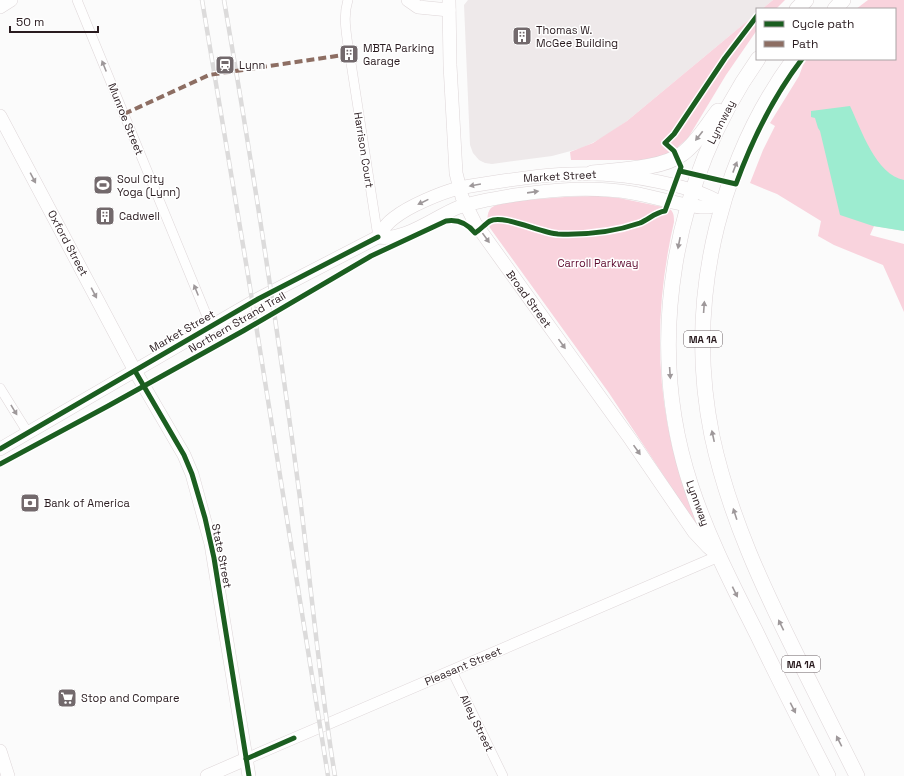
<svg xmlns="http://www.w3.org/2000/svg" width="904" height="776" font-family="'Space Grotesk',sans-serif">
<style>
.built{fill:#eee9ea}
.green{fill:#f9d3dd}
.water{fill:#9decd0}
.lines{fill:none;stroke-linecap:round;stroke-linejoin:round}
.minor-tunnel{stroke:#dcd9da;stroke-width:9;stroke-dasharray:9 4.5;stroke-linecap:butt}
.minor-casing{stroke:#ded6d8;stroke-width:10}
.tertiary-casing{stroke:#ded6d8;stroke-width:12}
.secondary-casing{stroke:#ded6d8;stroke-width:14}
.trunk-casing{stroke:#ded6d8;stroke-width:16}
.minor{stroke:#fefefe;stroke-width:9}
.tertiary{stroke:#fefefe;stroke-width:11}
.secondary{stroke:#fefefe;stroke-width:13}
.trunk{stroke:#fefefe;stroke-width:15}
.rail-casing{stroke:#dcdbdb;stroke-width:4.5}
.rail{stroke:#fff;stroke-width:3;stroke-dasharray:9;stroke-linecap:butt}
.quiet{stroke:#8d6e63;stroke-width:4;stroke-dasharray:8 4;stroke-linecap:butt}
.cycleway-casing{stroke:#fff;stroke-width:8}
.cycleway{stroke:#1b5e20;stroke-width:5}
.oneway{fill:#9e989a}
.labels{text-anchor:middle;stroke-width:3;stroke-linejoin:round;paint-order:stroke}
.shield{fill:#fff;stroke:#695f62;stroke-width:1}
.shield-label{font-size:10px;font-weight:bold;fill:#291b1f}
.poi-label{font-size:11px;fill:#291b1f;stroke:#fff;text-anchor:start}
.street-label{font-size:11px;fill:#291b1f;stroke:#fff}
.park-label{font-size:11px;fill:#5e0b2f;stroke:#fff}
</style>
<rect width="100%" height="100%" fill="#fbfbfb"/>
<polygon class="built" points="468,0 773,0 762,9 757,9 757,13 627,121 604,137 582,148 552,156 492,164 485,163 479,160 473,153 470,145 464,5"/>
<g class="green">
<polygon points="773,0 785,0 776,9 762,9"/>
<polygon points="868,0 904,0 904,231 874,226 870,235 904,244 904,312 883,265 834,245 818,236 821,221 777,194 750,183 763,150 775,126 770,123 799,76 803,65 807,59 895,59 895,9 856,9"/>
<polygon points="757,13 757,30 726,75 688,138 671,153 650,160 571,160 570,152 593,143 627,121"/>
<path d="M 598,196 L 619,198 L 668,208 C 674,211 674,216 674,222 C 650,327 656,426 698,525 L 697,526 L 609,393 L 490,228 C 487,222 486,214 491,208 C 501,199 581,196 598,196 Z"/>
</g>
<path class="water" d="M 850,106 C 861,129 876,175 904,180 L 904,231 L 873,226 L 840,215 L 820,131 L 818,128 L 815,118 L 811,117 L 811,111 Z"/>
<g class="lines">
<polyline class="minor-tunnel" points="348,46 351,63"/>
<g class="minor-casing">
<g id="minor">
<polyline points="77,0 211,326"/>
<path d="M 348,46 C 346,30 343,16 348,0"/>
<polyline points="351,63 378,237"/>
<polyline points="0,388 28,433"/>
<polyline points="452,671 503,776"/>
</g>
</g>
<g class="tertiary-casing">
<polyline id="tertiary" points="246,759 719,556"/>
</g>
<g class="secondary-casing">
<g id="secondary">
<polyline points="408,0 418,7 449,10"/>
<polyline points="449,0 450,65 456,173 462,197 475,223 631,440 694,532 708,547 719,556"/>
<polyline points="0,7 11,0"/>
<polyline points="0,116 135,371 184,455 192,474 211,544 249,776"/>
<path d="M 378,237 C 406,241 434,217 459,207 C 477,201 496,198 515,195 C 555,189 594,186 633,193 C 656,197 678,205 701,207 L 709,207 L 723,204"/>
<path d="M 0,449 L 258,299 L 378,237 C 382,230 387,223 394,218 C 409,206 440,193 459,188 C 529,176 590,166 660,182 C 683,187 703,192 723,204"/>
<polyline points="0,751 8,776"/>
<polyline points="207,776 246,759"/>
</g>
</g>
<g class="trunk-casing">
<g id="trunk">
<polyline points="797,9 806,0"/>
<polyline points="835,9 843,0"/>
<path d="M 758,59 C 673,179 644,345 691,486 C 708,538 733,586 757,634 C 780,682 804,729 828,776"/>
<path d="M 794,59 C 757,109 732,166 717,226 C 700,295 698,367 712,436 C 729,516 764,590 800,662 C 819,700 838,738 857,776"/>
<path d="M 592,173 C 618,170 662,169 682,154 C 697,143 707,125 718,111"/>
</g>
</g>
<use href="#minor" class="minor"/>
<use href="#tertiary" class="tertiary"/>
<use href="#secondary" class="secondary"/>
<use href="#trunk" class="trunk"/>
<g class="rail-casing">
<g id="rail">
<polyline points="202,0 248,275 328,776"/>
<path d="M 224,0 C 253,168 279,337 301,506 C 312,596 320,686 335,776"/>
</g>
</g>
<use href="#rail" class="rail"/>
<polyline class="quiet" points="124,114 209,75 350,54"/>
<g class="cycleway-casing">
<g id="cycleway">
<path d="M 680,171 L 736,184 C 752,140 773,97 802,59"/>
<polyline points="135,371 184,455 192,474 205,518 214,558 249,776"/>
<polyline points="0,449 258,299 378,237"/>
<path d="M 0,464 L 108,406 L 243,331 L 371,256 L 446,221 C 458,219 467,223 475,233 C 480,230 485,224 490,221 C 503,214 541,233 558,234 C 586,235 614,232 640,223 C 649,219 656,212 665,211 L 681,167 L 674,151 L 665,143 L 674,134 L 725,58 L 757,16"/>
<polyline points="246,759 294,738"/>
</g>
</g>
<use href="#cycleway" class="cycleway"/>
</g>
<defs><path id="oneway-solid" d="M-6-.8H1V-3.2L6.5 0L1 3.2V.8H-6Z"/></defs>
<g class="oneway">
<use href="#oneway-solid" transform="translate(104 66) rotate(-112)"/>
<use href="#oneway-solid" transform="translate(699 136) rotate(128)"/>
<use href="#oneway-solid" transform="translate(735 167) rotate(-69)"/>
<use href="#oneway-solid" transform="translate(33 178) rotate(62)"/>
<use href="#oneway-solid" transform="translate(475 185) rotate(170)"/>
<use href="#oneway-solid" transform="translate(533 192) rotate(-8)"/>
<use href="#oneway-solid" transform="translate(423 202) rotate(154)"/>
<use href="#oneway-solid" transform="translate(486 238) rotate(54)"/>
<use href="#oneway-solid" transform="translate(679 243) rotate(101)"/>
<use href="#oneway-solid" transform="translate(196 290) rotate(-112)"/>
<use href="#oneway-solid" transform="translate(94 293) rotate(62)"/>
<use href="#oneway-solid" transform="translate(704 307) rotate(-86)"/>
<use href="#oneway-solid" transform="translate(562 344) rotate(54)"/>
<use href="#oneway-solid" transform="translate(670 373) rotate(86)"/>
<use href="#oneway-solid" transform="translate(14 410) rotate(59)"/>
<use href="#oneway-solid" transform="translate(713 436) rotate(-102)"/>
<use href="#oneway-solid" transform="translate(637 450) rotate(55)"/>
<use href="#oneway-solid" transform="translate(735 514) rotate(-108)"/>
<use href="#oneway-solid" transform="translate(735 592) rotate(64)"/>
<use href="#oneway-solid" transform="translate(781 625) rotate(-116)"/>
<use href="#oneway-solid" transform="translate(793 708) rotate(63)"/>
<use href="#oneway-solid" transform="translate(839 741) rotate(-117)"/>
</g>
<defs>
<g id="building-square" transform="scale(1)"><rect x="-9" y="-9" width="18" height="18" rx="4" fill="#72696c" stroke="#fff"/><path d="M-4-6H4V6H1V3H-1V6H-4ZM-2.5-4.3h1.7v1.8h-1.7ZM.8-4.3h1.7v1.8H.8ZM-2.5-1h1.7V.8h-1.7ZM.8-1h1.7V.8H.8Z" fill="#fff"/></g>
<g id="station-square" transform="scale(1)"><rect x="-9" y="-9" width="18" height="18" rx="4" fill="#72696c" stroke="#fff"/><path d="M-3-6H3Q5-6 5-4V2Q5 4 3 4L4.5 6H3L1.5 4h-3L-3 6H-4.5L-3 4Q-5 4-5 2V-4Q-5-6-3-6ZM-3.5-4v3h7v-3ZM-3.5 1v1.5H-2V1ZM2 1v1.5H3.5V1Z" fill="#fff"/></g>
<g id="stadium-square" transform="scale(1)"><rect x="-9" y="-9" width="18" height="18" rx="4" fill="#72696c" stroke="#fff"/><path d="M0-5a6.5 5 0 1 0 0 10a6.5 5 0 1 0 0-10ZM-3.5-1.8h7v3.6h-7Z" fill="#fff"/></g>
<g id="bank-square" transform="scale(1)"><rect x="-9" y="-9" width="18" height="18" rx="4" fill="#72696c" stroke="#fff"/><path d="M-6-4H6V4H-6ZM0-2.3a2.3 2.3 0 1 0 0 4.6a2.3 2.3 0 1 0 0-4.6Z" fill="#fff"/></g>
<g id="supermarket-square" transform="scale(1)"><rect x="-9" y="-9" width="18" height="18" rx="4" fill="#72696c" stroke="#fff"/><path d="M-6-5.5h2.5l.6 2H6L4.5 2H-2.5L-4.4-4H-6ZM-1.5 3.2a1.3 1.3 0 1 0 .1 0ZM3 3.2a1.3 1.3 0 1 0 .1 0Z" fill="#fff"/></g>
</defs>
<g fill-rule="evenodd">
<use href="#building-square" x="522" y="36"/>
<use href="#building-square" x="349" y="54"/>
<use href="#station-square" x="225" y="65"/>
<use href="#stadium-square" x="103" y="185"/>
<use href="#building-square" x="105" y="216"/>
<use href="#bank-square" x="30" y="503"/>
<use href="#supermarket-square" x="67" y="698"/>
</g>
<g class="labels">
<g class="shield">
<rect x="684" y="331" width="38" height="16" rx="3"/>
<rect x="782" y="656" width="38" height="16" rx="3"/>
</g>
<g class="shield-label">
<text x="703" y="343">MA 1A</text>
<text x="801" y="668">MA 1A</text>
</g>
<g class="poi-label">
<text x="536" y="34">Thomas W.<tspan x="536" dy="13">McGee Building</tspan></text>
<text x="363" y="52">MBTA Parking<tspan x="363" dy="13">Garage</tspan></text>
<text x="239" y="69">Lynn</text>
<text x="117" y="183">Soul City<tspan x="117" dy="13">Yoga (Lynn)</tspan></text>
<text x="119" y="220">Cadwell</text>
<text x="44" y="507">Bank of America</text>
<text x="81" y="702">Stop and Compare</text>
</g>
<g class="street-label">
<text transform="translate(126 119) rotate(68)" y="4">Munroe Street</text>
<text transform="translate(721 122) rotate(-63)" y="4">Lynnway</text>
<text transform="translate(364 150) rotate(81)" y="4">Harrison Court</text>
<text transform="translate(560 176) rotate(-3)" y="4">Market Street</text>
<text transform="translate(68 243) rotate(62)" y="4">Oxford Street</text>
<text transform="translate(529 299) rotate(54)" y="4">Broad Street</text>
<text transform="translate(237 322) rotate(-30)" y="4">Northern Strand Trail</text>
<text transform="translate(182 331) rotate(-30)" y="4">Market Street</text>
<text transform="translate(698 503) rotate(70)" y="4">Lynnway</text>
<text transform="translate(222 556) rotate(79)" y="4">State Street</text>
<text transform="translate(463 666) rotate(-23)" y="4">Pleasant Street</text>
<text transform="translate(477 723) rotate(64)" y="4">Alley Street</text>
</g>
<g class="park-label">
<text x="598" y="267">Carroll Parkway</text>
</g>
</g>
<rect x="756" y="8" width="140" height="52" fill="#ffffff" stroke="#a9a4a5"/>
<rect x="764" y="21" width="20" height="6" fill="#1b5e20" stroke="#a9a4a5"/>
<text x="792" y="28" font-size="12" fill="#291b1f">Cycle path</text>
<rect x="764" y="41" width="20" height="6" fill="#8d6e63" stroke="#a9a4a5"/>
<text x="792" y="48" font-size="12" fill="#291b1f">Path</text>
<path d="M10 26v6h88v-6" fill="none" stroke="#291b1f" stroke-width="2"/>
<text x="16" y="26" font-size="12" fill="#291b1f" stroke="#ffffff" stroke-width="3" paint-order="stroke">50 m</text>
</svg>
